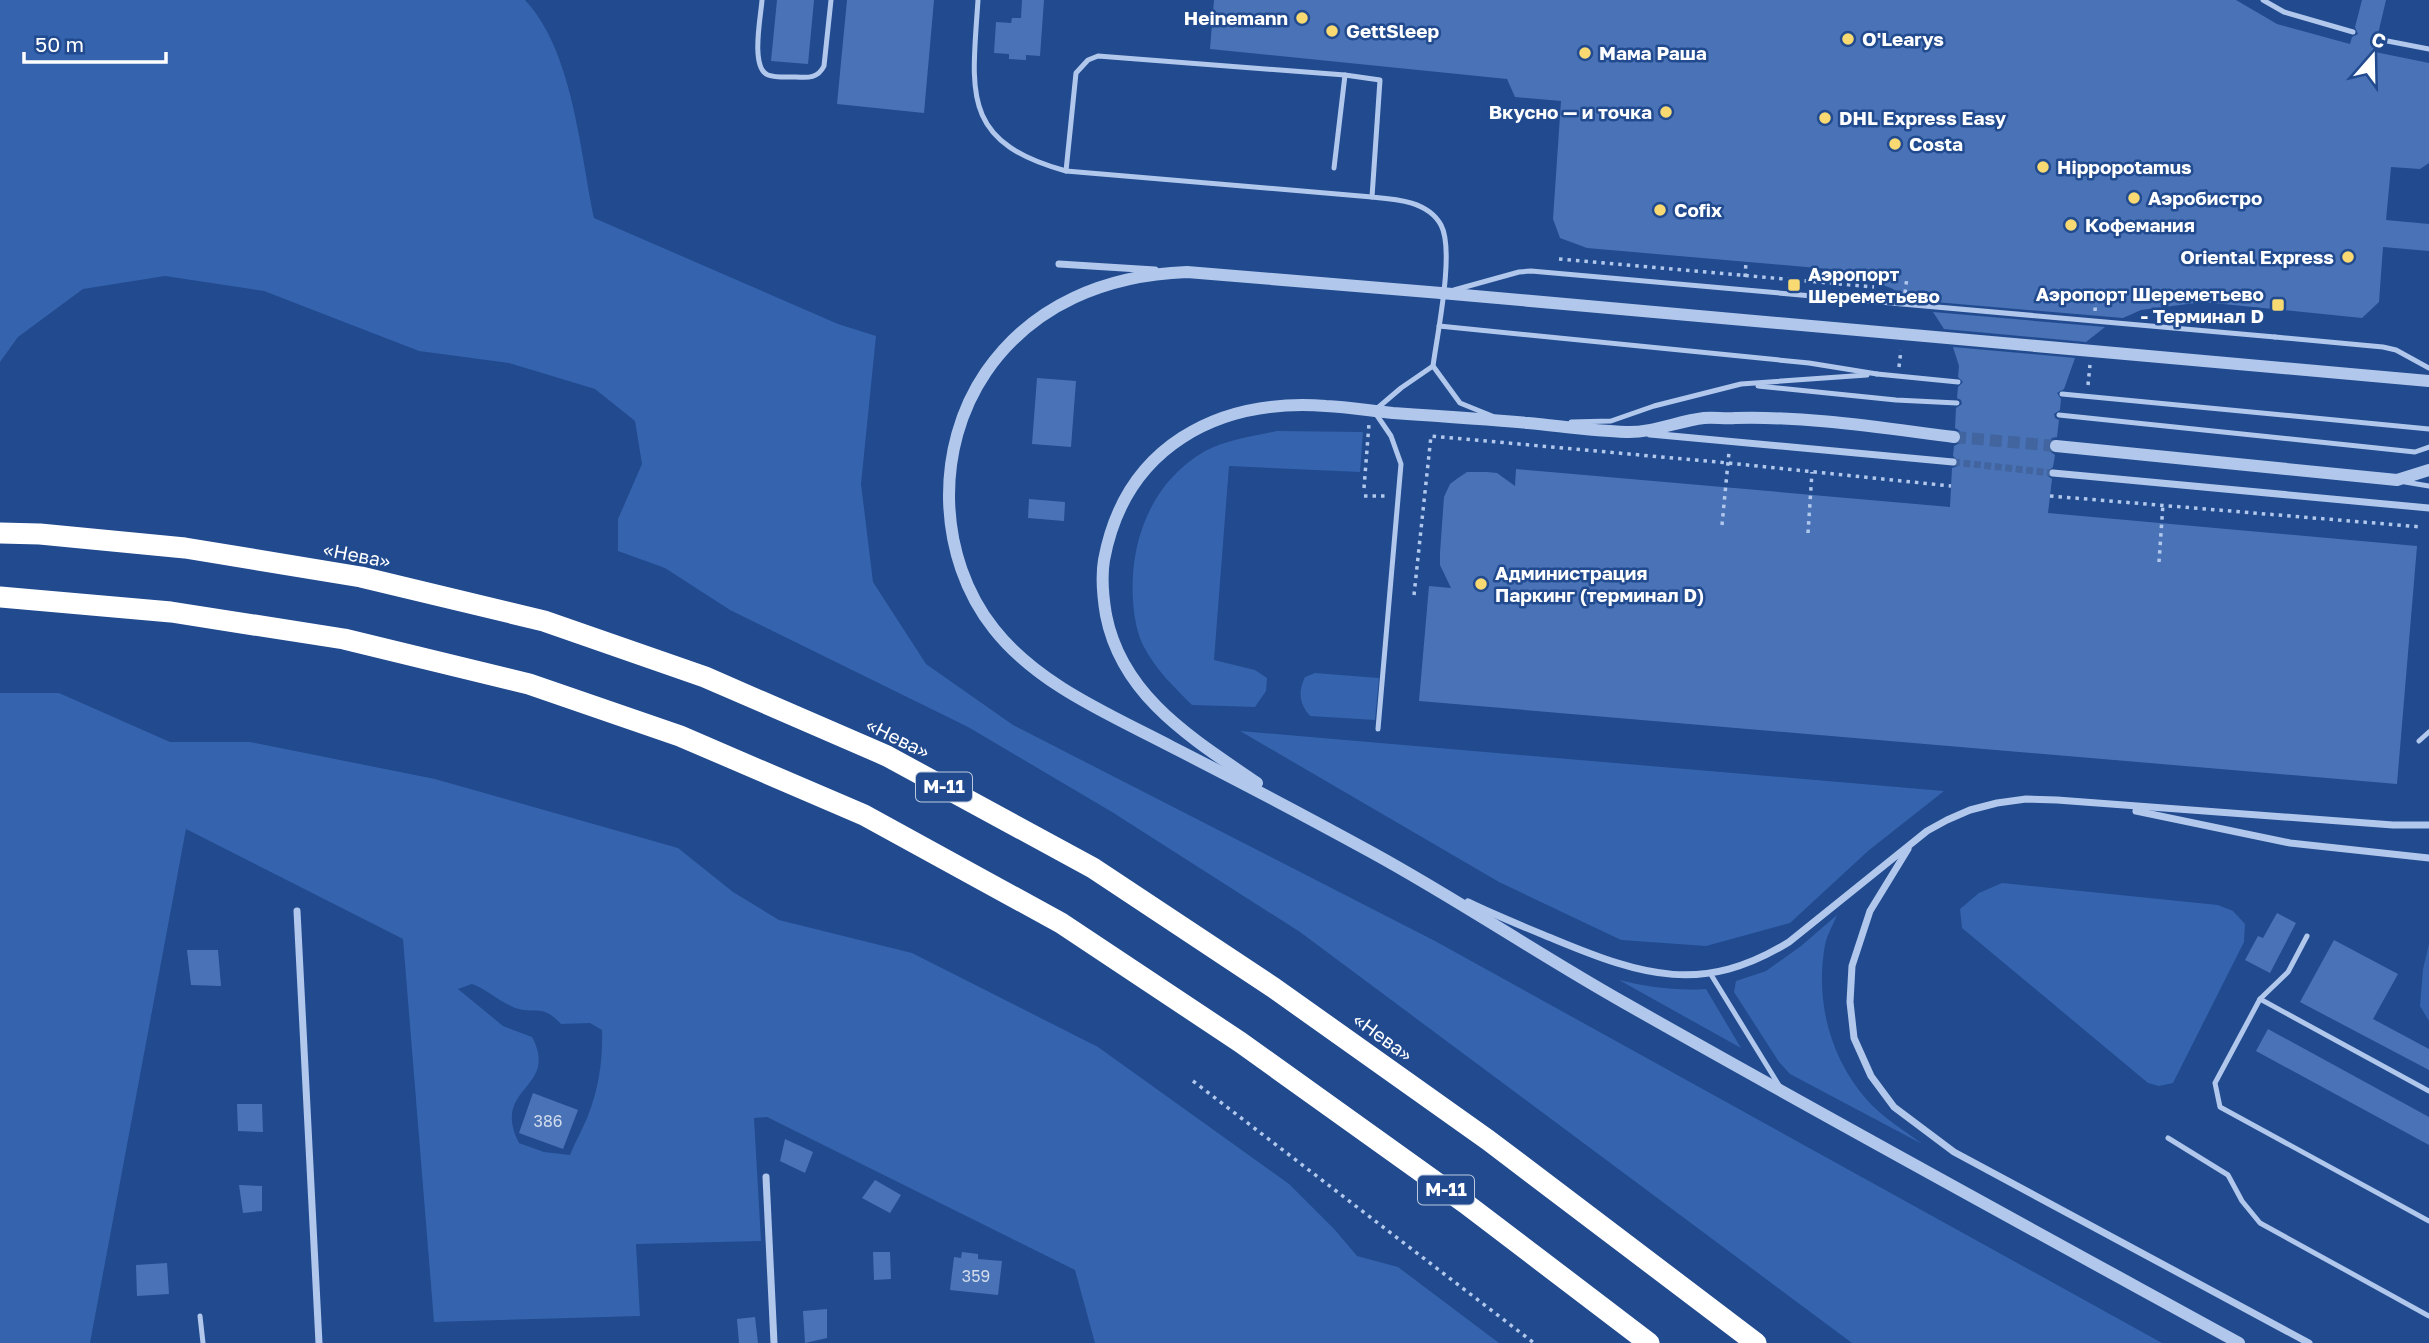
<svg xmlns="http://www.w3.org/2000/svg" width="2429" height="1343" font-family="'Golos Text',sans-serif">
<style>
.green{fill:#3563ad;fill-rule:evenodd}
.building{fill:#4a73b7}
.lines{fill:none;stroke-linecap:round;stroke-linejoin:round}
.minor-tunnel{stroke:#4265a0;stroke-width:7;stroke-dasharray:7 3.5;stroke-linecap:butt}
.tertiary-tunnel{stroke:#4265a0;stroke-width:12;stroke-dasharray:12 6;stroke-linecap:butt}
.path{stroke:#b1c8ec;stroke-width:3.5;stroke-dasharray:3.5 5;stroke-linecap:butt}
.service{stroke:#b1c8ec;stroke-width:5}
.minor{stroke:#b1c8ec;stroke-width:7}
.tertiary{stroke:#b1c8ec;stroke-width:12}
.motorway{stroke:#fff;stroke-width:21}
.service-bridge{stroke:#b1c8ec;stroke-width:5}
.tertiary-bridge{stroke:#b1c8ec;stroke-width:12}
.poi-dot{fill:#f9da72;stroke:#214a8f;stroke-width:2.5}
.labels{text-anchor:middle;stroke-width:5;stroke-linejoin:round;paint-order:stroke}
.number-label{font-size:16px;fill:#d2dced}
.shield{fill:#214a8f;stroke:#bcc9dd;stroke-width:2}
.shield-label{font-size:18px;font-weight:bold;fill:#fff}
.poi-label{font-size:19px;font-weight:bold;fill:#fff;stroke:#214a8f;text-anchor:start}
.street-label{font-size:19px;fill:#fff;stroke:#214a8f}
</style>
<rect width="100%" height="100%" fill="#214a8f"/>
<g class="green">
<path d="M 0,0 L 525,0 C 573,51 580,151 594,218 L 838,324 L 876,336 L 861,484 L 873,582 L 926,664 L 1013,725 L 1435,941 L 2162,1343 L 1852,1343 L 1300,932 L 1112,812 L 968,727 L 730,610 L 665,568 L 618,551 L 618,519 L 642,464 L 635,421 L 595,389 L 509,363 L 419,351 L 264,291 L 165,276 L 83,289 L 18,337 L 0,362 Z"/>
<path d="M 1277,431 L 1363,432 L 1360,472 L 1229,466 L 1214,660 L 1255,670 L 1267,678 L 1266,691 L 1255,707 L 1192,705 C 1174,687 1156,670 1144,647 C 1137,634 1134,616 1133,601 C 1129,542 1151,482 1205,451 C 1226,440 1254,436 1277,431 Z"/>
<path d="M 1315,673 L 1379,678 L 1375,720 L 1310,716 C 1299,704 1298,691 1305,677 Z"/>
<path d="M 0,693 L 59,693 L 170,742 L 250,742 L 435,779 L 678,848 L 733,892 L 779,920 L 912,953 L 1098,1047 L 1289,1184 L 1335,1230 L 1357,1256 L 1398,1267 L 1499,1343 L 1095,1343 L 1075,1270 L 767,1117 L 754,1118 L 761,1241 L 636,1244 L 640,1316 L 434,1322 L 403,939 L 186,829 L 90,1343 L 0,1343 ZM 472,984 C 486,989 497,1000 511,1006 C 533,1017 540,1001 561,1024 L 590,1023 L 602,1030 C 603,1058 599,1087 589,1113 C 584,1127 576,1140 570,1155 L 544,1152 L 519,1143 C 490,1086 560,1090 532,1037 L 503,1026 L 458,989 Z"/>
<polygon points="1240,731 1944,791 1868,851 1790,923 1706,946 1621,940 1499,882"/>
<polygon points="2002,883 2218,905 2233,911 2245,924 2244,942 2173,1083 2159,1086 2148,1083 1962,928 1960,909 1979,893"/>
<path d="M 1837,915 C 1833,925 1827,935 1825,945 C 1815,1001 1830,1058 1867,1100 C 1882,1117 1904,1130 1922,1144 L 1790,1074 L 1779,1062 L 1734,992 L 1736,981 L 1766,971 L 1801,946 Z"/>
<polygon points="2429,944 2429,1021 2420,1006 2423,969"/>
<path d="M 1619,980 C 1648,987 1676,991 1706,989 L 1741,1048 Z"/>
</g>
<g class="building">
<polygon points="777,0 814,0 808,64 771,61"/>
<polygon points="847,0 934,0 924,113 837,104"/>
<polygon points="1022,0 1044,0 1040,56 1026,55 1026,60 1009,59 1009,54 994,53 996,22 1011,23 1012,18 1021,18"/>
<polygon points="1214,0 2236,0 2277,24 2350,44 2352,37 2358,34 2355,27 2362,0 2386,0 2378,34 2372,37 2372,41 2376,44 2375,52 2429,63 2429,163 2420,169 2391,167 2386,220 2429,224 2429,251 2383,247 2379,302 2362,318 2203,302 2141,310 2123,318 1912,300 1891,288 1840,270 1587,248 1560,238 1553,219 1561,101 1515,97 1507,79 1210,49"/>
<polygon points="1933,312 2105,327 2086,342 1944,329"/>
<polygon points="1953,347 2075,358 2064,389 2057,393 2061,399 2060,410 2054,414 2055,418 2059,420 2057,437 2052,438 2047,444 2048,450 2055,455 2053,467 2047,472 2048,476 2052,479 2048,513 2417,546 2397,784 1419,701 1429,586 1451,588 1440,565 1440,553 1444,497 1450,484 1458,478 1467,472 1487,472 1497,473 1515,486 1516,469 1950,507 1952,468 1958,466 1959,462 1953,456 1954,446 1960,443 1963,437 1960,431 1955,428 1956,408 1962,404 1961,400 1957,398 1958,387 1963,382 1958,377 1959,366"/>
<polygon points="1037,378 1076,381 1071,447 1032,444"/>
<polygon points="1029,499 1065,502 1064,521 1028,518"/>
<polygon points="2277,913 2296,923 2270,973 2245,960 2258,936 2263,938"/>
<polygon points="2334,940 2398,974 2373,1019 2429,1049 2429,1070 2300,1002"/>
<polygon points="187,950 218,950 221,986 191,985"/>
<polygon points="2268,1029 2429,1117 2429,1145 2256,1051"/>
<polygon points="533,1093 578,1110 563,1149 519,1133"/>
<polygon points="237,1104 262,1104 263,1132 238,1131"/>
<polygon points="785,1139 813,1152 805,1173 780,1161"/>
<polygon points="875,1180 901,1195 890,1213 862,1198"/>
<polygon points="239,1185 262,1186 262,1211 243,1213"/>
<polygon points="873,1252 890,1252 891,1279 874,1280"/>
<polygon points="962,1252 978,1254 978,1259 1002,1261 998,1295 950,1290 954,1257 961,1258"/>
<polygon points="167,1263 169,1294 137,1296 136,1265"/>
<polygon points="827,1309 827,1338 805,1343 803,1311"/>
<polygon points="755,1317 758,1343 739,1343 737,1319"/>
</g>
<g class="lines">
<polyline class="minor-tunnel" points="1953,462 2053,473"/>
<polyline class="tertiary-tunnel" points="1954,437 2056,446"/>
<g class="path">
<polyline points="1559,259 1874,287"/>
<polyline points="1745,277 1746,262"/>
<polyline points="1905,293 1907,277"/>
<polyline points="2095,311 2096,295"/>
<polyline points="1899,367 1901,350"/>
<polyline points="2088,385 2090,365"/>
<polyline points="1364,488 1369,424"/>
<polyline points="1364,496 1386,496"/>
<polyline points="2050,496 2422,527"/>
<polyline points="1722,525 1729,452"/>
<polyline points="1808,533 1812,472"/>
<polyline points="2159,562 2163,504"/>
<polyline points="1414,595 1431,436 1728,463 1951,486"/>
<polyline points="1193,1081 1534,1343"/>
</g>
<g class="service">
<path d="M 762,0 C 761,16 750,68 768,75 C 776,78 788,77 796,77 C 809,78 818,78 824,66 L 831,0"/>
<path d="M 978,0 C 972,92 960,142 1066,171"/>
<polyline points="2263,0 2284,12 2353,32"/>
<polyline points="2377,39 2429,49"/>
<polyline points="1345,75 1098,56 1088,60 1076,73 1066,171 1372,197"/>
<path d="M 1334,168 L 1345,75 L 1380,80 L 1372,197 C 1396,199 1428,201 1441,225 C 1455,251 1437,335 1433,366"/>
<polyline points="1439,326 1809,363 1877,374"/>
<polyline points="2275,337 2383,347 2396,350 2429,368"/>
<polyline points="1877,374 1958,382"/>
<polyline points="1758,386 1896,400 1957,403"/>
<polyline points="2062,394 2429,429"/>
<polyline points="2059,415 2415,452 2429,447"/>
<polyline points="1571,422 1611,421 1654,406 1741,384 1867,375"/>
<polyline points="2405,482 2429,486"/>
<polyline points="1378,729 1401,464 1391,436 1374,411 1401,388 1433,366 1460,403 1492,416"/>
<polyline points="2419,741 2429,732"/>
<polyline points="2307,936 2288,972 2260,999 2215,1083 2220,1107 2429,1221"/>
<polyline points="1710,973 1780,1087"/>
<polyline points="2260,999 2429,1091"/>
<polyline points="2168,1138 2228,1175 2242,1201 2260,1223 2429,1316"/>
<polyline points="200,1316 203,1343"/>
</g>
<g class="minor">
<polyline points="1059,264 1155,270"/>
<polyline points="1650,434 1953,462"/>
<polyline points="2053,473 2429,508"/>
<polyline points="2136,811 2290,843 2429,858"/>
<polyline points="1908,849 1870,911 1852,966 1850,1002 1854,1038 1871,1076 1894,1107 1954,1152 2309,1343"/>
<path d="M 1468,902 C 1497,916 1527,928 1556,940 C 1643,976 1703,995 1789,942 L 1927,831 L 1947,820 L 1970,810 L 1997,803 L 2026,799 L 2057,800 L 2393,825 L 2429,825"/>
<polyline points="297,911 319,1343"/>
<polyline points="766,1177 774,1343"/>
</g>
<g class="tertiary">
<path d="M 1441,293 L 1187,272 C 1107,275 1033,304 986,372 C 934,448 937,557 994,629 C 1038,685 1111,715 1172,747 C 1239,781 1305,816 1371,852 C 1457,899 1538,954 1623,1002 C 1827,1118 2033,1230 2239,1343"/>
<polyline points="2056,446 2397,480 2429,470"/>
<path d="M 1257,783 C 1193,739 1122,697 1106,615 C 1103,597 1101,578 1104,560 C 1125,447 1217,398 1326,406 C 1349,407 1371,411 1393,413 C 1438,416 1483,419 1528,423 C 1560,426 1593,431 1626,432 C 1652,433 1678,421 1704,418 C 1714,417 1725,419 1735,418 C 1808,416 1882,428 1954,437"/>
</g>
<g class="motorway">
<polyline points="0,533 40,534 185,548 361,577 544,621 705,677 887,756 1093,868 1274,988 1488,1140 1756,1343"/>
<polyline points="0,597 171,612 344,639 529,684 680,736 864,815 1061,923 1240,1042 1465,1203 1649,1343"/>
</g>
<polyline class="service-bridge" points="1454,290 1519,272 1531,271 2275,337"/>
<polyline class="tertiary-bridge" points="1441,293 2429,381"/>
</g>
<g class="poi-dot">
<circle cx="1302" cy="18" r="7"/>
<circle cx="1332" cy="31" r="7"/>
<circle cx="1848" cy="39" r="7"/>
<circle cx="1585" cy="53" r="7"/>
<circle cx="1666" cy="112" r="7"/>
<circle cx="1825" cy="118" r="7"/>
<circle cx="1895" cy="144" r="7"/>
<circle cx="2043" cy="167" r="7"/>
<circle cx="2134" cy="198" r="7"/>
<circle cx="1660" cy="210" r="7"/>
<circle cx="2071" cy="225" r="7"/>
<circle cx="2348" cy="257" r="7"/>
<rect x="1787" y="278" width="14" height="14" rx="3.5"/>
<rect x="2271" y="298" width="14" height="14" rx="3.5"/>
<circle cx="1481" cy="584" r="7"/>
</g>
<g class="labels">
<g class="number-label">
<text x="548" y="1127">386</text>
<text x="976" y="1282">359</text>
</g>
<g class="shield">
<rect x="916" y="772.5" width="56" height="29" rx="5"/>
<rect x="1418" y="1175.5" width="56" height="29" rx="5"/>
</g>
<g class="shield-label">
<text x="944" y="793">М-11</text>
<text x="1446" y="1196">М-11</text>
</g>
<g class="poi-label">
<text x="1288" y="25" text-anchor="end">Heinemann</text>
<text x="1346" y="38">GettSleep</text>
<text x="1862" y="46">O'Learys</text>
<text x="1599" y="60">Мама Раша</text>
<text x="1652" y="119" text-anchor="end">Вкусно — и точка</text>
<text x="1839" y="125">DHL Express Easy</text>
<text x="1909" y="151">Costa</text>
<text x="2057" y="174">Hippopotamus</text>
<text x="2148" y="205">Аэробистро</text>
<text x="1674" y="217">Cofix</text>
<text x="2085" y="232">Кофемания</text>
<text x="2334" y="264" text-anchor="end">Oriental Express</text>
<text x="1808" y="281">Аэропорт<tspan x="1808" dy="22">Шереметьево</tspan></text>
<text x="2264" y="301" text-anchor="end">Аэропорт Шереметьево<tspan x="2264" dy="22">- Терминал D</tspan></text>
<text x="1495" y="580">Администрация<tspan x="1495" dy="22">Паркинг (терминал D)</tspan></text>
</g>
<g class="street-label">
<text transform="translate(357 555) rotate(11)" y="7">«Нева»</text>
<text transform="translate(898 738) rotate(26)" y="7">«Нева»</text>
<text transform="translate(1383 1037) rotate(36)" y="7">«Нева»</text>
</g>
</g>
<g transform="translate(2373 56) rotate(20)" stroke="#214a8f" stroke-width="5" paint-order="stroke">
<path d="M0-5L12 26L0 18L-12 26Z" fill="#ffffff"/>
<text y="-10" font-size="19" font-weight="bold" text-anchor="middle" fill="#ffffff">С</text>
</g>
<path d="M24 52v10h142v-10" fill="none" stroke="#ffffff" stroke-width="3.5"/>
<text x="35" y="52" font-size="21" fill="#ffffff" stroke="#214a8f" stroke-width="5" paint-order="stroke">50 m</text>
</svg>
